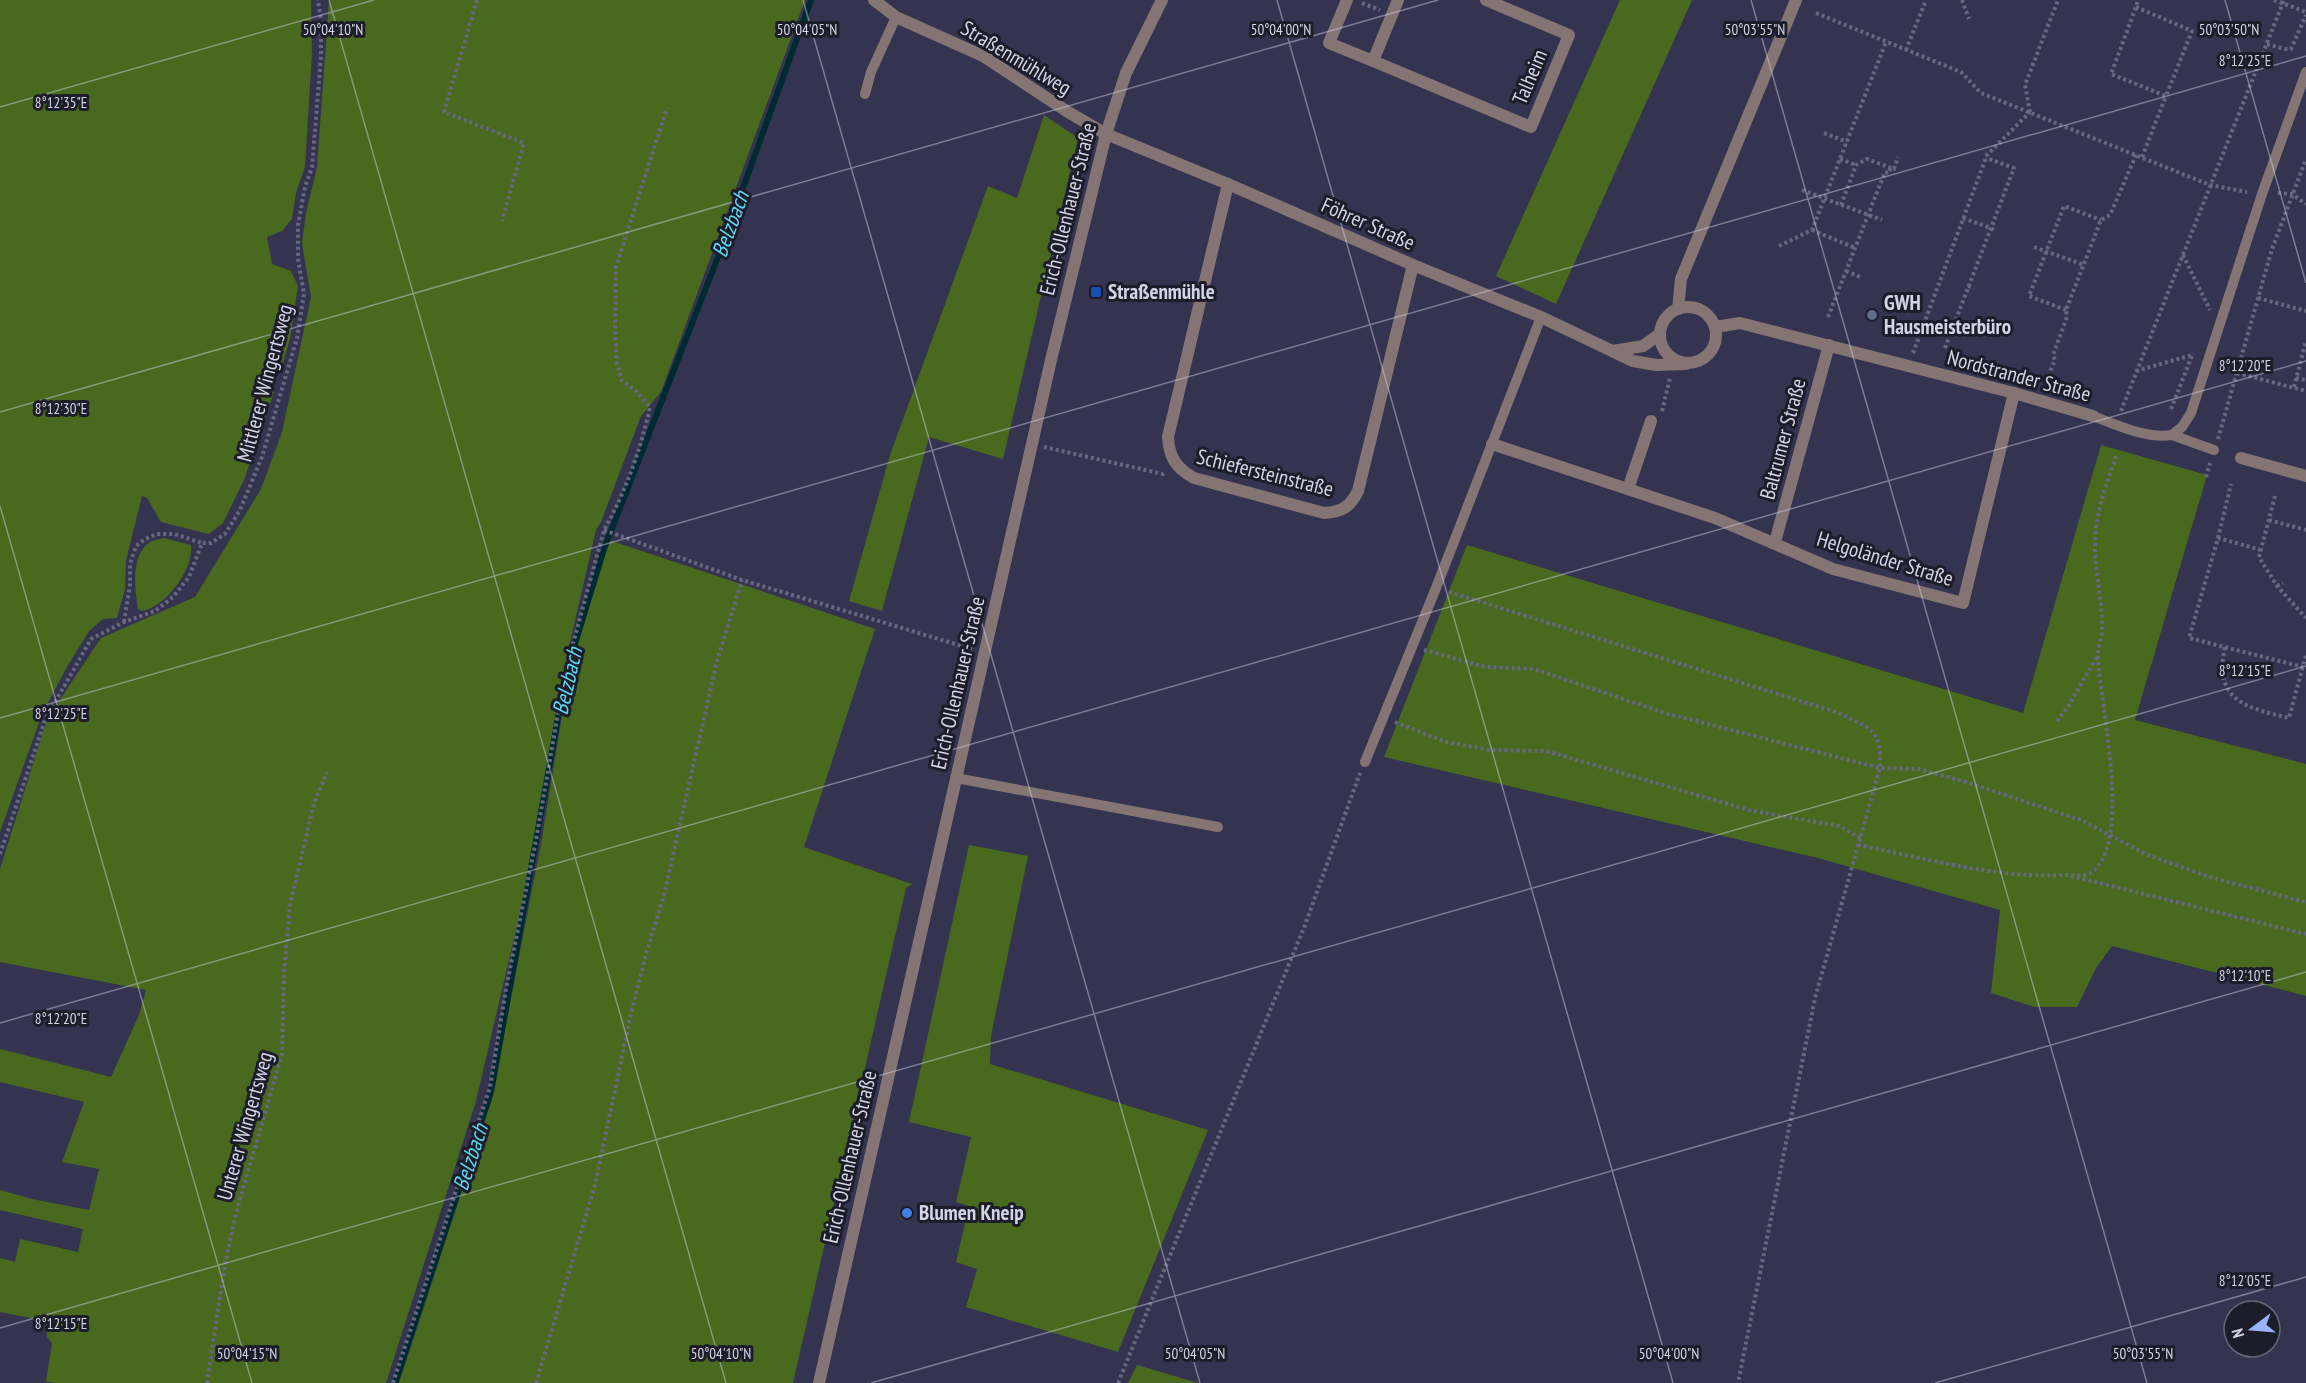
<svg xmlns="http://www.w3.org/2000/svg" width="2306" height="1383" font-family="'PT Sans Narrow',sans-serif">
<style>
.green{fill:#48691e}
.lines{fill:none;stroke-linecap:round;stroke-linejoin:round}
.stream{stroke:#002a32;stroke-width:6}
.path{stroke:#676880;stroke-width:4;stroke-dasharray:3 3;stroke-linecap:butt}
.service{stroke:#857474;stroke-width:10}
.minor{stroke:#857474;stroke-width:12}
.tertiary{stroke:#857474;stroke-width:12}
.ticks{fill:none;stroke:#d3d4e6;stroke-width:1.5;stroke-opacity:0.45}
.transit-dot{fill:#1a4fb4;stroke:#1d1d2a;stroke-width:2}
.service-dot{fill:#5c6f8a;stroke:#1d1d2a;stroke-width:2}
.shop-dot{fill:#3f7fe0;stroke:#1d1d2a;stroke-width:2}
.labels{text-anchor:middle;stroke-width:6;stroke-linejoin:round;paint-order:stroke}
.street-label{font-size:21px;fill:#d3d4e6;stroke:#1d1d2a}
.poi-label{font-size:21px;font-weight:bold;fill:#d3d4e6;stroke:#1d1d2a;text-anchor:start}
.water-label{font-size:22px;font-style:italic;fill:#5bd9f4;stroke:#1d1d2a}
.ticks-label{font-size:15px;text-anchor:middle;fill:#d3d4e6;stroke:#1d1d2a;stroke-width:6;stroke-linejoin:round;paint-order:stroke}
</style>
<rect width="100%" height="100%" fill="#343450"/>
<g class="green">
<polygon points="0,0 311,0 312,53 305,166 296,193 292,219 282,231 267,237 272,264 291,271 298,286 290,339 281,370 271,371 268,390 274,392 244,480 223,523 209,534 161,522 147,498 142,496 126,560 125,589 117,618 103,619 89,631 67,667 42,714 0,832"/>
<polygon points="329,0 805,0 661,392 641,416 601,522 596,530 564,668 529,874 476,1101 386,1383 54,1383 46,1381 52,1343 47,1337 46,1321 0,1312 0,1258 15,1262 20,1239 78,1252 83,1229 0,1210 0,1190 32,1199 89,1210 99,1169 62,1162 84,1102 0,1082 0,1049 111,1077 139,1015 146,990 0,962 0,869 47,719 101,638 195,597 261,489 282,432 311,297 302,243 306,213 317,167"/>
<polygon points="1620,0 1692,0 1556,304 1496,276"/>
<polygon points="1044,115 1078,138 1003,459 929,437 882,611 849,601 890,455 988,186 1017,198"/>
<polygon points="2101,445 2207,475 2135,720 2306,764 2306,996 2112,946 2096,968 2077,1007 2035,1007 1991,993 2000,910 1818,858 1384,757 1467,545 2023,713"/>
<path d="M 164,538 L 191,545 C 194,569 166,607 142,611 L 138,609 C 135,589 130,555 150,542 C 153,540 160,539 164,538 Z"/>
<polygon points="606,539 875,629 804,847 912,884 906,888 793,1383 399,1383 491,1102 542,838 569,673"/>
<polygon points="969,845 1028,856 991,1036 990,1064 1208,1130 1118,1352 966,1307 977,1269 956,1262 969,1206 956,1202 971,1137 909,1122"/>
<polygon points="1137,1365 1198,1383 1128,1383"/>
</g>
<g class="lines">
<polyline class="stream" points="395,1383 491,1092 566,673 604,549 718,257 811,0"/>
<g class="path">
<polyline points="477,0 444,112 524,143 502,221"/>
<polyline points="1962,0 1969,19"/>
<polyline points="2274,0 2306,12"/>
<polyline points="1362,3 1380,10"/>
<polyline points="2136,7 2192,31 2166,96 2111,74 2136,7 2138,0"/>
<polyline points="1816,13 1961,72 1981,93 2210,185 2247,192"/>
<polyline points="2267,44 2285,49 2291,49 2306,15"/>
<polyline points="1906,50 1926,0"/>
<polyline points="2030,112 2025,85 2058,0"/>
<polyline points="1824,133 1847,142"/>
<polyline points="2142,157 2166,96"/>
<polyline points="1840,159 1856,165"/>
<polyline points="1802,190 1882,220"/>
<polyline points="2278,193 2292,194 2306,204"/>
<polyline points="1841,205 1856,165 1867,159 1894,169 1898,157"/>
<polyline points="1963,218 1991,228 1995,232"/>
<polyline points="1812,230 1855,248"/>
<polyline points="1779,246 1812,230 1886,42"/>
<polyline points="2034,247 2084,265"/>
<polyline points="2183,255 2210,310"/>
<polyline points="1846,271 1860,277"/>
<polyline points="1968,286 1974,288"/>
<polyline points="2258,298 2306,311"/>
<polyline points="2066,310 2029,296 2064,206 2101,220"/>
<polyline points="1828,317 1885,172 1889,173 1891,168"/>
<polyline points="1945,348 2014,168 1986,158"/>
<polyline points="1913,353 1987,155 2030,112"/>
<polyline points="2136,371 2192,355"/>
<polyline points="2237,373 2306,391"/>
<polyline points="2048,376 2055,360 2053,355 2067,317 2066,310 2101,220 2110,215 2136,155"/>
<polyline points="2296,378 2306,380"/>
<polyline points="2294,387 2306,341"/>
<polyline points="2171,409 2193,353"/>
<polyline points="1662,411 1670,378"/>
<polyline points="2121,411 2284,0"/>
<polyline points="2218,439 2272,249 2306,159"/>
<polyline points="1044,447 1163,474 1165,472"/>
<polyline points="2206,477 2210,463"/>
<polyline points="2275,496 2259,557 2277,586 2306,618"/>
<polyline points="2269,520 2306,530"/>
<polyline points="604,530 742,580 972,649"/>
<polyline points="2218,538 2231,484"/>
<polyline points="2261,550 2218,538 2189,638 2303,667"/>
<polyline points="2277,586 2283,583"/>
<path d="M 1449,592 L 1839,713 C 1871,729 1882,729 1880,768 L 1815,998 L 1738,1383"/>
<polyline points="124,622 130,585 130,564 136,546 145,539 157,534 174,534 202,543"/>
<path d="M 2225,647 C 2213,701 2247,708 2289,718 L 2306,655"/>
<polyline points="1424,650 1486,667 1534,669 1665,713 1880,768 1919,769 1966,782 2081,820 2148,855 2209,877 2306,902"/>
<polyline points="2057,721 2067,708 2097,657"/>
<polyline points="1395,722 1446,742 1490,750 1546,751 1752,811 1840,826 1860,838"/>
<path d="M 1858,845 C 1925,858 1996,879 2065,875 C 2071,875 2082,876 2088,874 C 2135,852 2100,702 2098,659 C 2097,650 2101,641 2102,632 C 2103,605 2096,578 2095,550 C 2094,516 2106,485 2117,454"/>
<polyline points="0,854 45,720 91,639 124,622 155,611 173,597 189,577 202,543 211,543 225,534 240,510 262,457 297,338 304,294 298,259 298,225 305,187 312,167 321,56 321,21 318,0"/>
<polyline points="2071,876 2306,934"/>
<polyline points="207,1383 225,1264 236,1213 282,1054 284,974 290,905 314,803 327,772"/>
<path d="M 393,1383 L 490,1087 L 506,989 L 536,840 L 565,673 L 604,530 C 625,493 641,449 650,407 L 635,390 L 622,381 L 617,363 L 615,328 L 616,267 L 667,108"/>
<polyline points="536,1383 595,1185 631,1014 647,951 664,895 717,661 742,580"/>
<polyline points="1118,1383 1305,925 1360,773"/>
</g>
<g class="service">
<polyline points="865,94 871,72 896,17"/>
<path d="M 2093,416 C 2116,425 2147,439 2172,435"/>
<polyline points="2172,435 2182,427 2191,413 2262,194 2306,72"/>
<polyline points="2172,435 2214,450"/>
<polyline points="1365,762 1436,588 1541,317"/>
<polyline points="956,778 1218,827"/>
</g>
<g class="minor">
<polyline points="874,0 896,17 983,56 1068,112 1106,134 1228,184 1413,265 1541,317 1633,361 1656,365 1686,364"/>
<polyline points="1347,0 1329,43 1373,61 1398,0"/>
<polyline points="1373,61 1531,127 1569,35 1486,0"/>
<path d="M 1228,184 L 1168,437 C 1169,457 1176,468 1194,478 L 1324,513 C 1342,512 1350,507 1358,491 L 1413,265"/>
<circle cx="1688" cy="335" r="28"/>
<polyline points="1678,309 1681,279 1796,0"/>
<polyline points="1715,327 1740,323 2014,393 2093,416"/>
<polyline points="1613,351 1643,346 1660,334"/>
<polyline points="1492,444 1715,518 1833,569 1963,603 2014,393"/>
<polyline points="2241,458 2306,476"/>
<polyline points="1628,489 1651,421"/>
<polyline points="1775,542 1829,345"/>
</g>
<polyline class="tertiary" points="819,1383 1051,360 1106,134 1126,73 1162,0"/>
</g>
<path class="ticks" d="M 329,0 L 726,1383M 803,0 L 1200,1383M 1277,0 L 1673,1383M 1751,0 L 2147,1383M 2225,0 L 2306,283M 0,107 L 374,0M 0,412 L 1438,0M 0,506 L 252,1383M 0,718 L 2306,56M 0,1023 L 2306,361M 0,1328 L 2306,666M 871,1383 L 2306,972M 1935,1383 L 2306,1277"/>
<rect class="transit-dot" x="1090" y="286" width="12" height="12" rx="3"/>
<circle class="service-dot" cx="1872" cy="315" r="6"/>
<circle class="shop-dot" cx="907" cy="1213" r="6"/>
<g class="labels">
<g class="street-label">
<text transform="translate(1016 58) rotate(31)" y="7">Straßenmühlweg</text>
<text transform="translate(1530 77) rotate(-67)" y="7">Talheim</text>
<text transform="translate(1068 209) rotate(-76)" y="7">Erich-Ollenhauer-Straße</text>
<text transform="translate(1368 224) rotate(24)" y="7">Föhrer Straße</text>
<text transform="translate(2019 376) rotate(15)" y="7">Nordstrander Straße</text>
<text transform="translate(265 383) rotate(-75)" y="7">Mittlerer Wingertsweg</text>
<text transform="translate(1783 439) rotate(-75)" y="7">Baltrumer Straße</text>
<text transform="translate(1265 473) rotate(14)" y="7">Schiefersteinstraße</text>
<text transform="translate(1885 559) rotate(17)" y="7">Helgoländer Straße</text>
<text transform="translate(958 683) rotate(-77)" y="7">Erich-Ollenhauer-Straße</text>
<text transform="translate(245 1126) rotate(-74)" y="7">Unterer Wingertsweg</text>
<text transform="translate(850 1157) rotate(-77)" y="7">Erich-Ollenhauer-Straße</text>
</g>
<g class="poi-label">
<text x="1108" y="299">Straßenmühle</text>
<text x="1884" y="310">GWH<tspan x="1884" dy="24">Hausmeisterbüro</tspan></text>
<text x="919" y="1220">Blumen Kneip</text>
</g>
<g class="water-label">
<text transform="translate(730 224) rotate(-70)" y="8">Belzbach</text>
<text transform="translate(567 681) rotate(-77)" y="8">Belzbach</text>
<text transform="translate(470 1157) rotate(-72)" y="8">Belzbach</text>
</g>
</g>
<g class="ticks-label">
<text x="333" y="35">50°04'10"N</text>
<text x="807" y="35">50°04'05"N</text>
<text x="1281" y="35">50°04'00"N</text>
<text x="1755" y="35">50°03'55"N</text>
<text x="2229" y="35">50°03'50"N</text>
<text x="2245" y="66">8°12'25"E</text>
<text x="61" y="108">8°12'35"E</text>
<text x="2245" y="371">8°12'20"E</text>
<text x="61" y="414">8°12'30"E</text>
<text x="2245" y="676">8°12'15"E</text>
<text x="61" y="719">8°12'25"E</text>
<text x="2245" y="981">8°12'10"E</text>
<text x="61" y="1024">8°12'20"E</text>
<text x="2245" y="1286">8°12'05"E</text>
<text x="61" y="1329">8°12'15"E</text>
<text x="247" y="1359">50°04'15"N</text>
<text x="721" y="1359">50°04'10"N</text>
<text x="1195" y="1359">50°04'05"N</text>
<text x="1669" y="1359">50°04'00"N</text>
<text x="2143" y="1359">50°03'55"N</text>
</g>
<g transform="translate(2252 1329) rotate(254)"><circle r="28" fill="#1d1d2a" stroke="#666675" stroke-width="1.5"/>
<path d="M0-4.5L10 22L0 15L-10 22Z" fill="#9ab5fd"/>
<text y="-9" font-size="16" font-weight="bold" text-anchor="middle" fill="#d3d4e6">N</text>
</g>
</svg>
